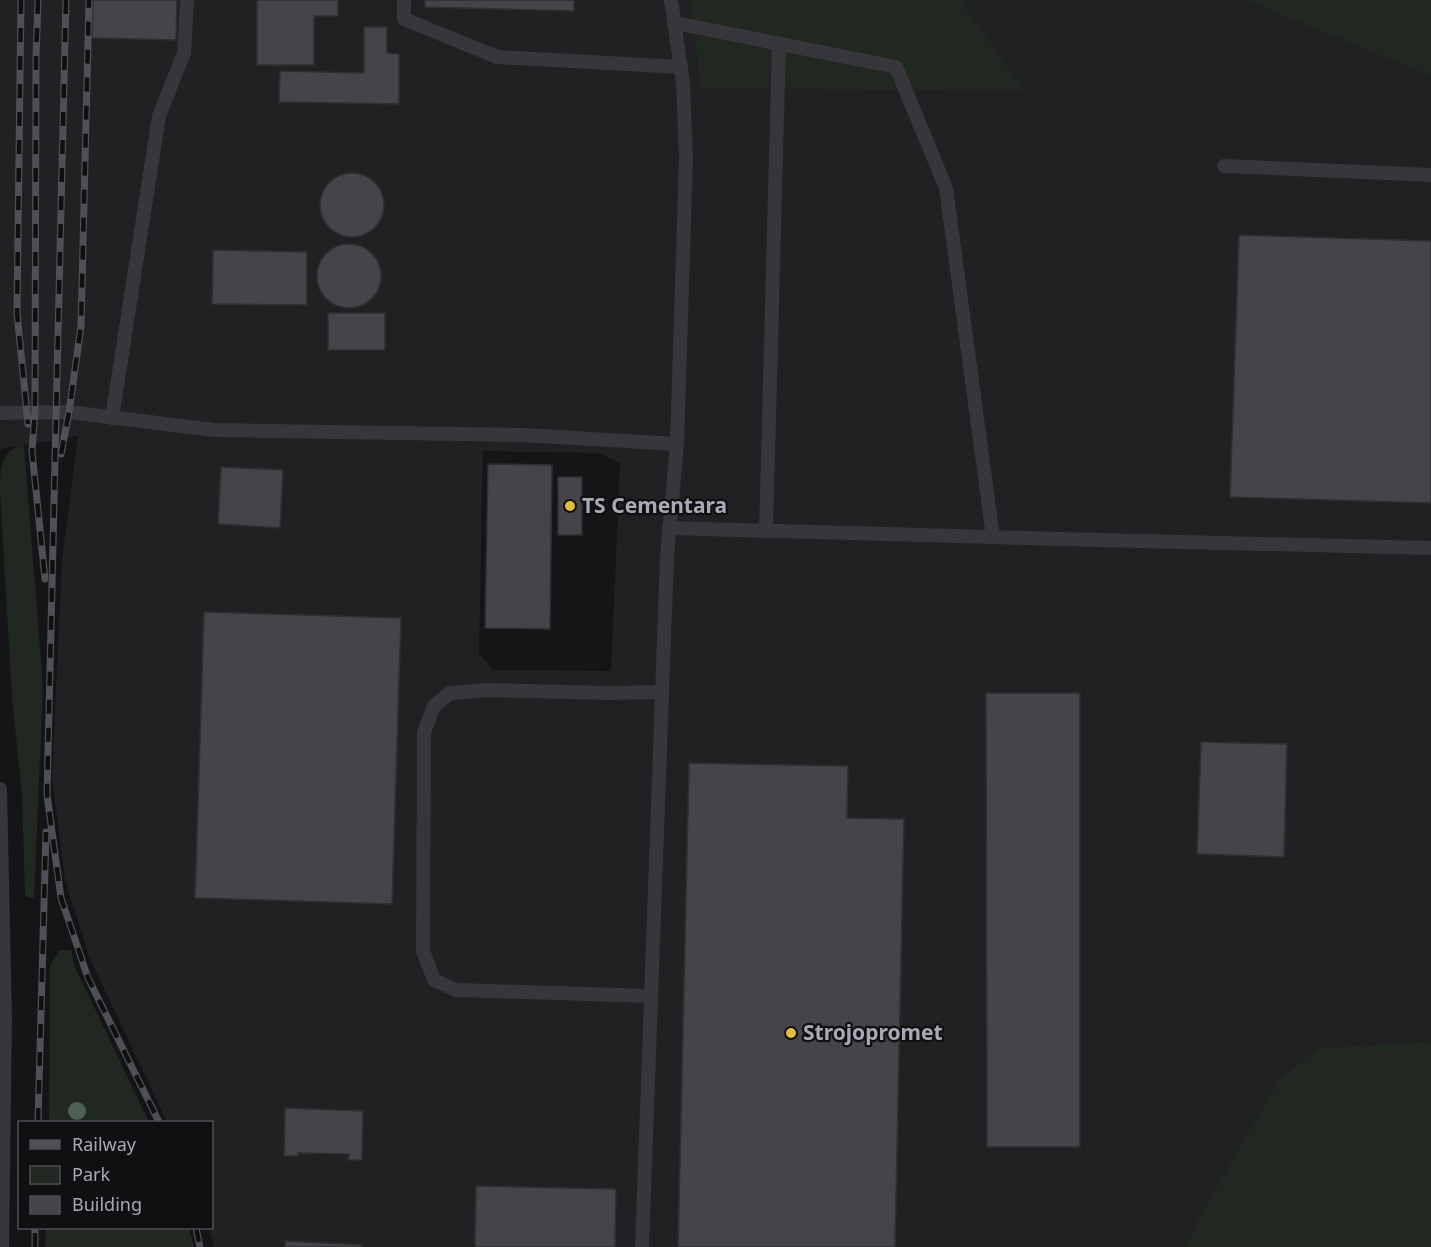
<svg xmlns="http://www.w3.org/2000/svg" width="1431" height="1247" font-family="'Noto Sans',sans-serif">
<style>
.built{fill:#212123;fill-rule:evenodd}
.green{fill:#212822}
.building{fill:#444449;stroke:#2f2f32;stroke-width:1.5}
.lines{fill:none;stroke-linecap:round;stroke-linejoin:round}
.service{stroke:#36363b;stroke-width:14}
.rail-casing{stroke:#4f5055;stroke-width:7}
.rail{stroke:#100f11;stroke-width:4.5;stroke-dasharray:14;stroke-linecap:butt}
.tree{fill:#506053}
.poi-dot{fill:#e1bc41;stroke:#100f11;stroke-width:2}
.labels{text-anchor:middle;stroke-width:4.5;stroke-linejoin:round;paint-order:stroke}
.poi-label{font-size:21px;font-weight:bold;fill:#a7aab5;stroke:#100f11;text-anchor:start}
</style>
<rect width="100%" height="100%" fill="#151416"/>
<path class="built" d="M 0,0 L 691,0 L 700,89 L 1025,91 L 965,6 L 974,0 L 1243,0 L 1431,76 L 1431,1041 L 1317,1048 L 1277,1082 L 1200,1215 L 1185,1247 L 214,1247 L 209,1228 L 212,1228 L 212,1122 L 167,1122 L 90,959 L 65,880 L 52,777 L 62,560 L 78,436 L 0,449 ZM 483,451 L 599,453 L 620,463 L 611,671 L 493,670 L 479,653 Z"/>
<g class="green">
<polygon points="691,0 974,0 965,6 1025,91 700,89"/>
<polygon points="1243,0 1431,0 1431,76"/>
<path d="M 24,445 L 43,687 L 34,898 L 25,896 L 22,793 L 12,698 L 0,492 C 0,471 0,449 24,445 Z"/>
<polygon points="60,950 71,950 75,967 149,1122 49,1122 50,965"/>
<polygon points="1431,1041 1431,1247 1185,1247 1200,1215 1277,1082 1317,1048"/>
<polygon points="46,1228 189,1228 194,1247 45,1247"/>
</g>
<g class="building">
<polygon points="93,0 177,0 176,40 92,38"/>
<polygon points="257,0 338,0 338,16 314,16 314,65 257,65"/>
<polygon points="425,0 574,0 574,11 425,7"/>
<polygon points="364,27 387,27 387,53 399,54 399,104 279,102 280,71 364,73"/>
<circle cx="352" cy="205" r="32"/>
<polygon points="1239,235 1431,241 1431,503 1230,497"/>
<circle cx="349" cy="276" r="32"/>
<polygon points="213,250 307,252 307,305 212,304"/>
<rect x="328" y="313" width="57" height="37"/>
<polygon points="488,464 552,465 550,629 485,628"/>
<polygon points="221,467 283,470 280,528 218,524"/>
<rect x="558" y="477" width="24" height="58"/>
<polygon points="204,612 401,618 392,904 195,898"/>
<polygon points="986,693 1080,693 1080,1147 987,1147"/>
<polygon points="1201,742 1287,744 1284,857 1197,854"/>
<polygon points="689,763 848,766 847,818 904,819 895,1247 678,1247"/>
<polygon points="285,1108 363,1111 362,1160 348,1160 349,1154 298,1153 298,1156 284,1156"/>
<polygon points="476,1186 616,1189 615,1247 475,1247"/>
<polygon points="285,1241 362,1245 362,1247 285,1247"/>
</g>
<g class="lines">
<g class="service">
<polyline points="404,0 404,19 497,57 681,67"/>
<polyline points="675,23 896,67 946,188 993,537"/>
<polyline points="1224,166 1431,175"/>
<polyline points="0,413 69,412 214,430 523,435 677,444"/>
<polyline points="112,418 159,116 184,53 187,0"/>
<polyline points="669,528 1099,540 1431,548"/>
<polyline points="766,531 779,43"/>
<polyline points="0,789 5,1019 2,1247"/>
<polyline points="651,996 456,990 434,980 423,951 424,732 434,706 450,693 486,690 609,693 662,692"/>
<polyline points="642,1247 667,556 677,444 686,158 683,83 671,0"/>
</g>
<g class="rail-casing">
<g id="rail">
<polyline points="21,0 17,313 28,424"/>
<polyline points="38,0 36,59 35,411 32,451 45,579"/>
<polyline points="66,0 47,795 61,898 88,978 159,1122"/>
<polyline points="61,454 69,412 81,326 89,0"/>
<polyline points="38,1122 46,832"/>
<polyline points="196,1228 200,1247"/>
<polyline points="35,1247 35,1228"/>
</g>
</g>
<use href="#rail" class="rail"/>
</g>
<circle class="tree" cx="77" cy="1111" r="9"/>
<g class="poi-dot">
<circle cx="570" cy="506" r="6"/>
<circle cx="791" cy="1033" r="6"/>
</g>
<g class="labels">
<g class="poi-label">
<text x="582" y="513">TS Cementara</text>
<text x="803" y="1040">Strojopromet</text>
</g>
</g>
<rect x="18" y="1121" width="195" height="108" fill="#100f11" stroke="#4c4d53" stroke-width="1.5"/>
<rect x="30" y="1140" width="30" height="9" fill="#4f5055" stroke="#4c4d53" stroke-width="1.5"/>
<text x="72" y="1151" font-size="18" fill="#a7aab5">Railway</text>
<rect x="30" y="1166" width="30" height="18" fill="#212822" stroke="#4c4d53" stroke-width="1.5"/>
<text x="72" y="1181" font-size="18" fill="#a7aab5">Park</text>
<rect x="30" y="1196" width="30" height="18" fill="#444449" stroke="#4c4d53" stroke-width="1.5"/>
<text x="72" y="1211" font-size="18" fill="#a7aab5">Building</text>
</svg>
